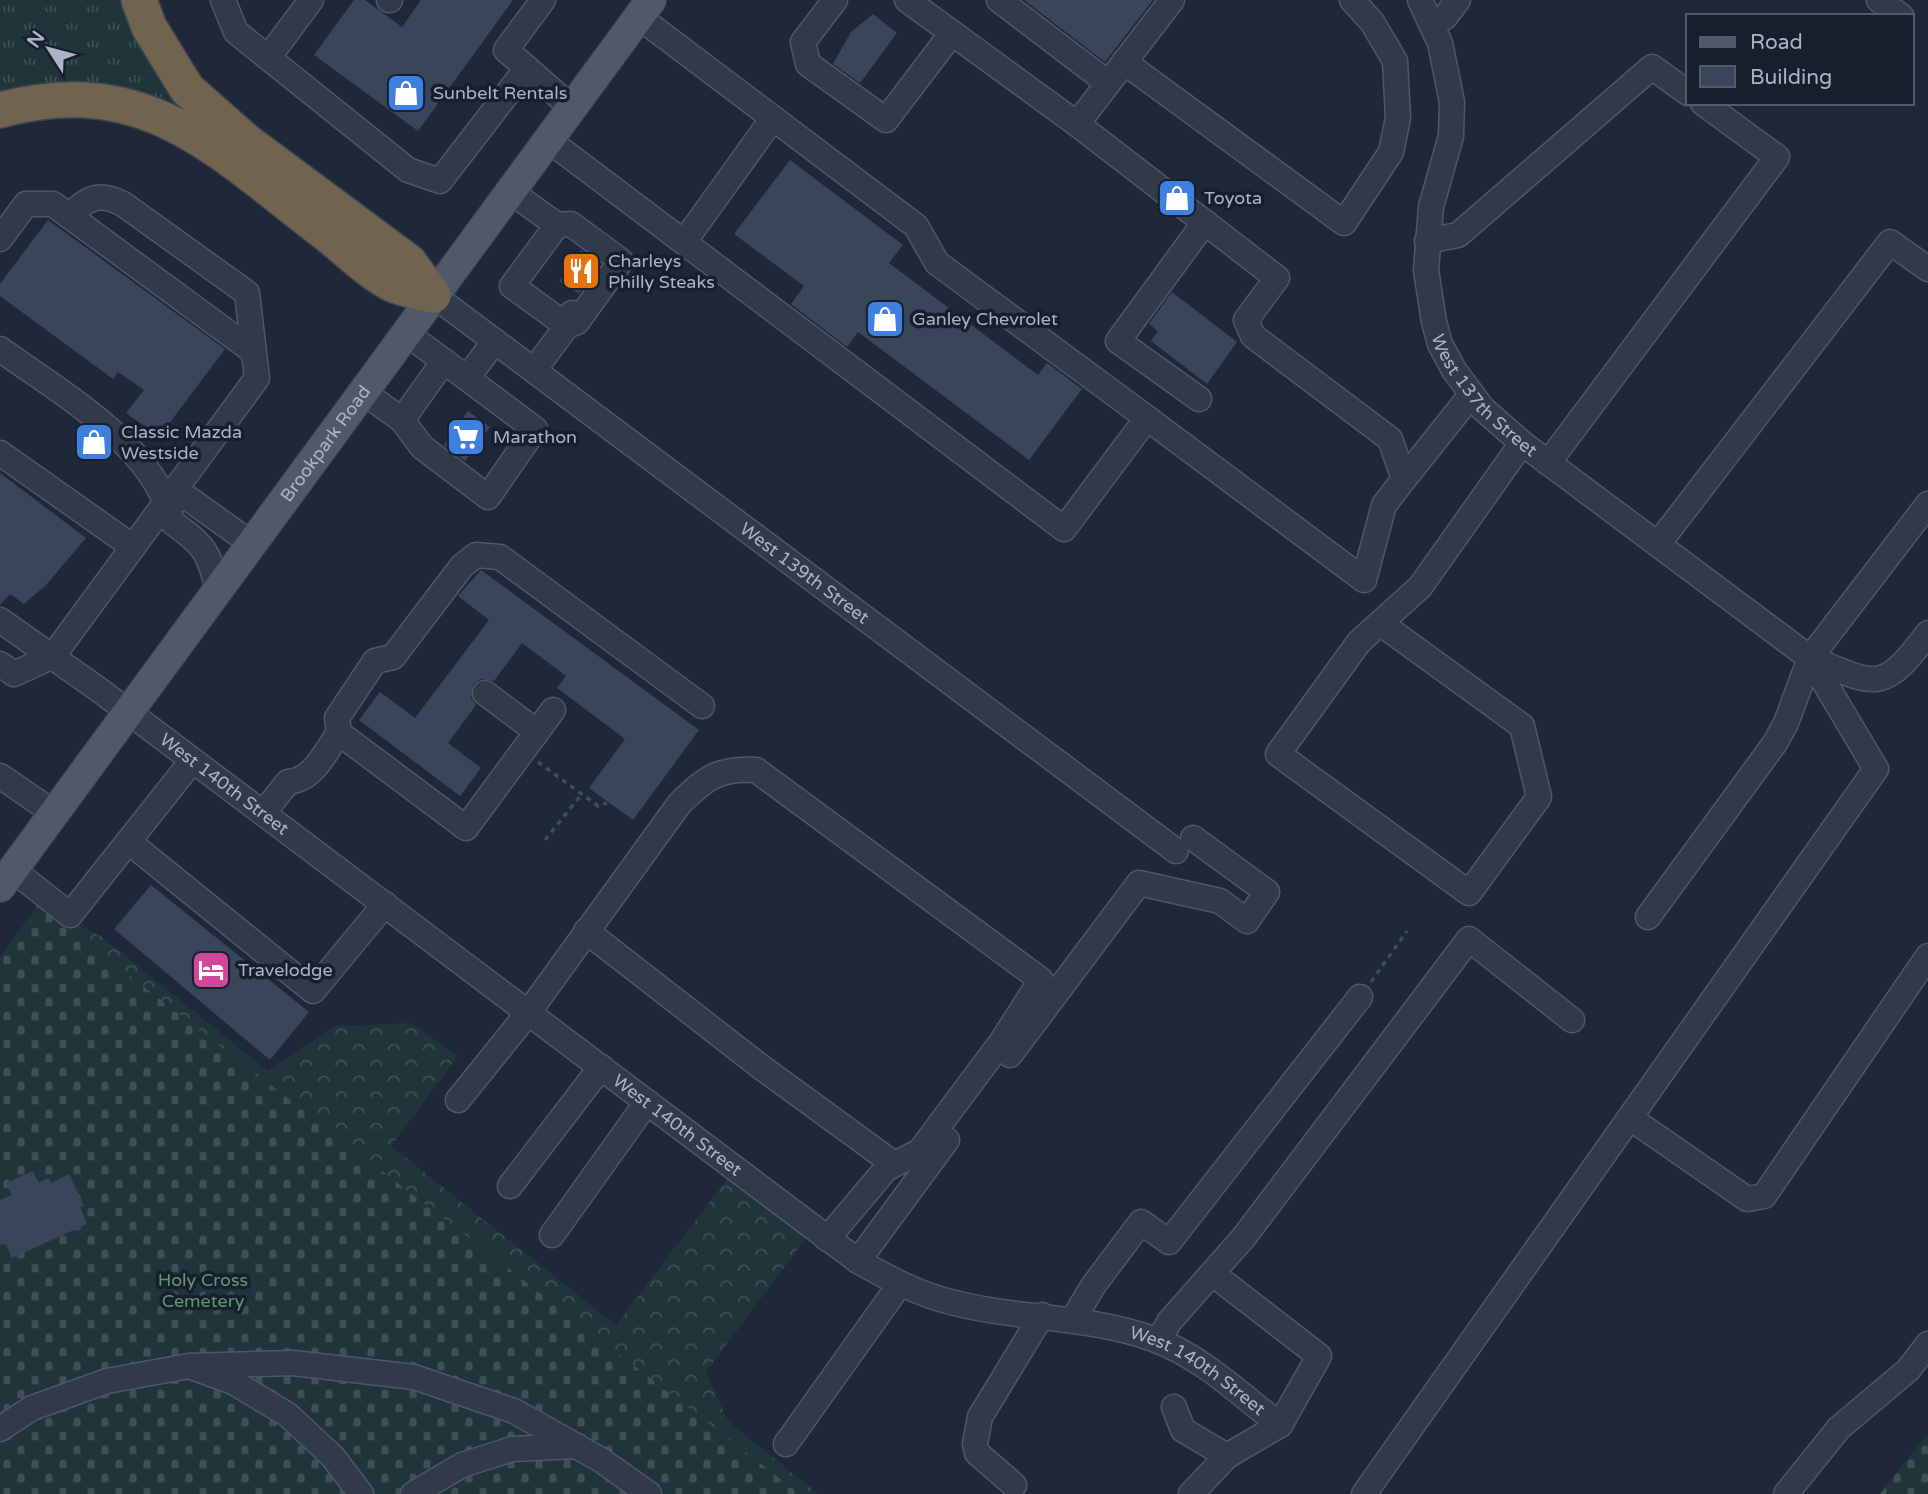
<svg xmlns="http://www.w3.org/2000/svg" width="1928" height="1494" font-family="'Varela Round',sans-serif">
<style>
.grass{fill:url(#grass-tufts)}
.forest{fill:url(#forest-crowns)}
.cemetery{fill:url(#cemetery-stones)}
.building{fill:#394659}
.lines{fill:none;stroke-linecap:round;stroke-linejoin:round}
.minor-casing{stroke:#4f5767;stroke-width:27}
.major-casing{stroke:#3b4353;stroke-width:32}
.highway-casing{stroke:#3c4454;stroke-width:38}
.path{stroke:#3a5154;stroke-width:3.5;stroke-dasharray:5 5;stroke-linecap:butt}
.minor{stroke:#313a49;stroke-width:24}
.major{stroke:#4f596a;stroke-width:30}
.highway{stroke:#70644e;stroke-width:35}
.labels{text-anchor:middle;stroke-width:7;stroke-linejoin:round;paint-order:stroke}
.poi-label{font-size:18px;fill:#abb4c6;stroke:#171f2d;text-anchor:start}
.street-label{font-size:18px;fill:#abb4c6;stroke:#171f2d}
.park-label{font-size:18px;fill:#619971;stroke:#171f2d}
</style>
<defs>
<pattern id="grass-tufts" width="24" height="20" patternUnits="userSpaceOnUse" patternTransform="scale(1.75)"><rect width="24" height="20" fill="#20353a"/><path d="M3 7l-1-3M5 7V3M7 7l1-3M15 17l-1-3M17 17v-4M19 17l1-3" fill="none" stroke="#3e5055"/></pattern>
<pattern id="forest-crowns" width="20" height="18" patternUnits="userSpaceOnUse" patternTransform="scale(1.75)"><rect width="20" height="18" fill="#20353a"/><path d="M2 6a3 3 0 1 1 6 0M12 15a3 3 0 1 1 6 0" fill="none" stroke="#3e5055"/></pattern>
<pattern id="cemetery-stones" width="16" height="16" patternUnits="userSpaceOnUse" patternTransform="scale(1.75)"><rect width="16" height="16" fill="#20353a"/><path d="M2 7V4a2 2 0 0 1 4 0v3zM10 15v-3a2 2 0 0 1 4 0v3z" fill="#3e5055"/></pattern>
</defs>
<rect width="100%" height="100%" fill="#1e2839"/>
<polygon class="grass" points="0,0 128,0 184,101 177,113 0,101"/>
<polygon class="forest" points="38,905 102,937 268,1071 335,1026 411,1023 458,1056 391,1146 616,1325 727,1179 806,1238 706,1372 728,1421 818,1494 749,1494"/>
<g class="cemetery">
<polygon points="38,905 800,1494 0,1494 0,957"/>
<polygon points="1928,1433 1928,1494 1880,1494"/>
</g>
<g class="building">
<polygon points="354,0 365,0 402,27 421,0 513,0 418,131 314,55"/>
<polygon points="1024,0 1153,0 1105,62"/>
<polygon points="873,14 897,33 860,83 833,64 851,32"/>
<polygon points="790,160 903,245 889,263 1038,375 1047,363 1082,389 1029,460 858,332 847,347 791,304 804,286 734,234"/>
<polygon points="48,220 225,349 159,437 126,413 144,390 118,372 113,379 0,296 0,284"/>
<polygon points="581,250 600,264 579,294 559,281"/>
<polygon points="1172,292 1237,342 1207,384 1151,341 1158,331 1149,324"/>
<polygon points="468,411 490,427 465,461 444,445"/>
<polygon points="0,473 86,538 45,586 24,604 10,594 0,605"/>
<polygon points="481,570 699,730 633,820 589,788 625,739 557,688 566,676 522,643 494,681 480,679 473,685 471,698 476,705 448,743 481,768 460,796 359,720 380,692 415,718 489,620 458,596"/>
<polygon points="151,885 309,1012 270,1060 114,929"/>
<polygon points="33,1171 38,1183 49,1178 51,1183 69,1174 84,1206 80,1207 87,1224 12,1258 5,1243 0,1245 0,1200 12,1195 6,1183"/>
</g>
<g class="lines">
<g class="minor-casing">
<g id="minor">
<polyline points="223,0 236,32 408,170 440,181 527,68"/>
<polyline points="389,0 390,0"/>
<polyline points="543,0 506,50 571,107"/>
<polyline points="835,0 803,42 808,64 886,120 952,33"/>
<polyline points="999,0 1108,83"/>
<path id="s1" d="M 1420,0 L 1440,43 L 1452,102 L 1451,136 L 1431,207 L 1426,270 L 1434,322 L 1440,344 L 1454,370 L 1483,409 L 1522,443 L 1810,658 C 1876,685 1882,695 1928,633"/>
<polyline points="1879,0 1901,16"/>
<polyline points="639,17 916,226 937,263 1147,418"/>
<polyline points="1432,24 1445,17 1458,0"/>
<polyline points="268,58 311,0"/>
<polyline points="1124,62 1344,223 1391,152 1398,118 1395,61 1372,22 1352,0"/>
<polyline points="1077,124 1172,0"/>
<polyline points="547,139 1064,529 1147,418 1364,580 1384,505 1404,479 1390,439 1253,336 1246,320 1277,278 1077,124 907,0"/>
<polyline points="511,192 557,225 571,224 621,261 577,322 567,326"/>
<polyline points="557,225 512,286 567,326"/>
<polyline points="0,239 26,204 53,204 253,351"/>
<polyline points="1427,241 1458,235 1652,67 1688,93"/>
<polyline points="684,242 773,118"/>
<path id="s2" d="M 433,295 L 1176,851"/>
<path d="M 0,349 C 60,393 155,445 172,522 C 205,547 208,549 218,590"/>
<polyline points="534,370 567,326 572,313"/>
<polyline points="467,378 495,341"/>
<polyline points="363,392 402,420 444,361"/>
<polyline points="1199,399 1118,341 1205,222"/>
<polyline points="402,420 422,447 488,497 535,429 406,333"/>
<polyline points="0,453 133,547"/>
<polyline points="1548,463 1777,157 1703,103"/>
<polyline points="1404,479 1471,395"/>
<polyline points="167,498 189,499 252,544"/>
<polyline points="1658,544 1890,242 1928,269"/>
<path id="s3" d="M 0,620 L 98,689 L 858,1261 C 888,1278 918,1294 951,1302 C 1019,1320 1089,1315 1156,1340 C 1202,1357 1242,1396 1280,1425"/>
<polyline points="1380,623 1522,726 1539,797 1469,893 1278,754 1359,642 1420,587 1522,443"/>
<path d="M 0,664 L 14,674 L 53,656 L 257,378 L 247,293 L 123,204 C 100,192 87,197 70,216"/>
<polyline points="485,693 537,732"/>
<polyline points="553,710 466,828 339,733 337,718 375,661 393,657 462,566 476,555 500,557 702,706"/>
<polyline points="0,776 54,813"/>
<path d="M 263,813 L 288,782 C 314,780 325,752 339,733"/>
<polyline points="129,842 313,991 385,904"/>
<polyline points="13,870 70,915 192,761"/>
<polyline points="1648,917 1775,743 1786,723 1810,658 1928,504"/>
<polyline points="586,931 761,1067 894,1164"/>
<polyline points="1010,1055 1139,883 1220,901 1247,921 1267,892 1193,838"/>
<path d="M 458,1100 L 528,1013 L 680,803 C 706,778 718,768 756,770 L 1041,980 L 1002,1041 L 920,1151 L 886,1169 L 827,1239"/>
<polyline points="1630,1118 1747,1199 1764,1196 1928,956"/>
<polyline points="510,1186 601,1067"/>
<polyline points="552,1235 647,1102"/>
<polyline points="858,1261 947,1140"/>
<polyline points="1074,1318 1093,1286 1141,1222 1169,1242 1360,997"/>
<polyline points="1159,1341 1169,1322 1244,1237 1469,939 1572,1020"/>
<polyline points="189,1366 293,1363 414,1377 514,1411 601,1460 649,1494"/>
<polyline points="1174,1407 1183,1430 1227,1456"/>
<polyline points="0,1429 32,1408 107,1381 189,1366 233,1382 288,1415 333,1457 361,1494"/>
<polyline points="786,1444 900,1284"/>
<polyline points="1014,1485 977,1453 975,1444 980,1417 1042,1315"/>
<polyline points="413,1494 462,1465 512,1449 577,1446"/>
<polyline points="1191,1494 1227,1456 1280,1425 1319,1356 1213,1274"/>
<polyline points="1364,1494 1876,769 1810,658"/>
<polyline points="1786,1494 1839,1428 1908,1370 1928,1344"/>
</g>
</g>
<g class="major-casing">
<g id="major">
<path id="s4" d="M 0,887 L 651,0"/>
</g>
</g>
<g class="highway-casing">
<g id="highway">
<polyline points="139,0 149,27 187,89 246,141 409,262 433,295"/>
<path d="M 0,110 C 148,70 219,153 328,235 C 348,251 369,272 392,284 C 404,290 420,292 433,295"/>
</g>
</g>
<g class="path">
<polyline points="538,762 598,806 607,803"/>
<polyline points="545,840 581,795"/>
<polyline points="1371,982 1407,931"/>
</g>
<use href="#minor" class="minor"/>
<use href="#major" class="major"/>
<use href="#highway" class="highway"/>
</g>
<defs>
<g id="shop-square" transform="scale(2.0125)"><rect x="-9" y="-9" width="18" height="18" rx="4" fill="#3f7fe0" stroke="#171f2d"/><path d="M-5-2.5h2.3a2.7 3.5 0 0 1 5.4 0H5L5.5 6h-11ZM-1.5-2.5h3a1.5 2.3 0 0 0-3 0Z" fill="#fff"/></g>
<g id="restaurant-square" transform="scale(2.0125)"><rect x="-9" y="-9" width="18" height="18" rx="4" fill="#e8710a" stroke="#171f2d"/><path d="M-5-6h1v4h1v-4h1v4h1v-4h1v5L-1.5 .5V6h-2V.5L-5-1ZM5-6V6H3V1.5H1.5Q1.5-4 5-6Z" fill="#fff"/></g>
<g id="supermarket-square" transform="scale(2.0125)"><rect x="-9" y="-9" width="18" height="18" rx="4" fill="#3f7fe0" stroke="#171f2d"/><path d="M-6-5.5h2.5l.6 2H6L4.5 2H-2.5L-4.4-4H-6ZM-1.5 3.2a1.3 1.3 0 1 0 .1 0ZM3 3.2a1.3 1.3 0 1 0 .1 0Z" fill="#fff"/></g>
<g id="hotel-square" transform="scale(2.0125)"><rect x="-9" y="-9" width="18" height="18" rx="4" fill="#d1479c" stroke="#171f2d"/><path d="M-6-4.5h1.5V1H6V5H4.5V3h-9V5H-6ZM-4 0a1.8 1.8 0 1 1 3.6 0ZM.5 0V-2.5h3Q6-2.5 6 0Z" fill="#fff"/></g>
</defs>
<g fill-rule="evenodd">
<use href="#shop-square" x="406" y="93"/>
<use href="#shop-square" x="1177" y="198"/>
<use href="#restaurant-square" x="581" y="271"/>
<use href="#shop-square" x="885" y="319"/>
<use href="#supermarket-square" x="466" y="437"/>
<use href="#shop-square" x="94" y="442"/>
<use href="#hotel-square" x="211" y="970"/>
</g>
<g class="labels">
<g class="poi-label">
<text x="433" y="99">Sunbelt Rentals</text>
<text x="1204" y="204">Toyota</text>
<text x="608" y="267">Charleys<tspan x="608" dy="21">Philly Steaks</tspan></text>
<text x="912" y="325">Ganley Chevrolet</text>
<text x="121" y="438">Classic Mazda<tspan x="121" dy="21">Westside</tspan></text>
<text x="493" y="443">Marathon</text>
<text x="238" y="976">Travelodge</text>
</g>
<g class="street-label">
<text dy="6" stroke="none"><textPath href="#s1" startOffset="422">West 137th Street</textPath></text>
<text dy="6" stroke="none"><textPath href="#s4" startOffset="550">Brookpark Road</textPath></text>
<text dy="6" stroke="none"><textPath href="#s2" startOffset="464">West 139th Street</textPath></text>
<text dy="6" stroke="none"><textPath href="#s3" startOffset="278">West 140th Street</textPath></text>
<text dy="6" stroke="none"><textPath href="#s3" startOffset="845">West 140th Street</textPath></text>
<text dy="6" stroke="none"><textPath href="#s3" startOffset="1433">West 140th Street</textPath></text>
</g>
<g class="park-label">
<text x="203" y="1286">Holy Cross<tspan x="203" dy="21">Cemetery</tspan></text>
</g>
</g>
<rect x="1686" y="14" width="228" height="91" fill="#171f2d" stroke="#525b6a" stroke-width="2"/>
<rect x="1700" y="37" width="35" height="10" fill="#4f596a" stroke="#525b6a" stroke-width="2"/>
<text x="1750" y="49" font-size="21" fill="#abb4c6">Road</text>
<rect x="1700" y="66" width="35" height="21" fill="#394659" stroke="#525b6a" stroke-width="2"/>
<text x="1750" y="84" font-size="21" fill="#abb4c6">Building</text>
<g transform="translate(49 49) rotate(306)" stroke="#171f2d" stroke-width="5" paint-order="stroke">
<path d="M0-5L12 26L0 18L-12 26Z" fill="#abb4c6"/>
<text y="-10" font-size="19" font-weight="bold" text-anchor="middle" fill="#abb4c6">N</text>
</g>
</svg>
